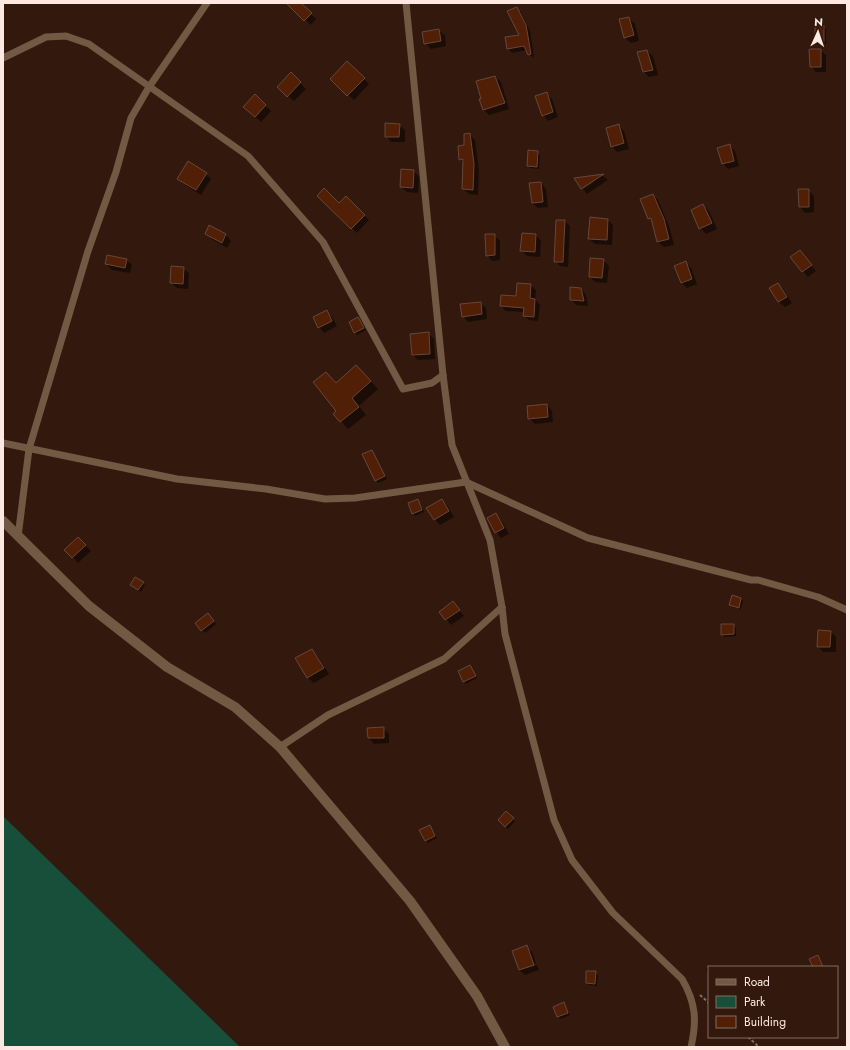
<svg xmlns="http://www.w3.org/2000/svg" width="850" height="1050" font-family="Jost,sans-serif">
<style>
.green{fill:#174f3a}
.shadow{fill:#0007}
.building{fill:#511f06;stroke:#66473b}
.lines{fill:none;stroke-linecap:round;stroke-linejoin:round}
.path{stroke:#856d63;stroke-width:2;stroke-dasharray:3 2;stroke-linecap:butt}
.service{stroke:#715943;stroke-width:7}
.minor{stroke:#715943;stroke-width:10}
</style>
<rect width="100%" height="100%" fill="#33180d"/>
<polygon class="green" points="3,816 240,1047 3,1047"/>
<g class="shadow">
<polygon points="289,3 300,3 316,19 311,25 288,4"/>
<polygon points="517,8 521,12 530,31 534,58 529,54 527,50 512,53 508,48 520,36"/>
<polygon points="629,18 635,24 639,41 631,43 625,38 621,20"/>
<polygon points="816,27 824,27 826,29 826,44 818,44 816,41"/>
<polygon points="439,30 445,36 446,46 431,49 425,43"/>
<polygon points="820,50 826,55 826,72 816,72 811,66"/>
<polygon points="647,51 653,56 658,75 649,77 644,72"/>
<polygon points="347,62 369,84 354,100 331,79"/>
<polygon points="291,74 306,89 294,101 278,87"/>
<polygon points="495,77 501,82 509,109 489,115 483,109"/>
<polygon points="546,94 552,99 558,117 548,121 543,115"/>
<polygon points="255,96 271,111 261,122 245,107"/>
<polygon points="399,125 405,130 405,142 391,142 386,136"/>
<polygon points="619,125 624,131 629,149 617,152 612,146"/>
<polygon points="469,134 475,140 479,170 478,195 469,194 463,189 464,163 460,159"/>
<polygon points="729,145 735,151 739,166 728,169 723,164"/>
<polygon points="537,152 540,155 539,169 530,168 528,166"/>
<polygon points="414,171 419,177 418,193 407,192 401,187"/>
<polygon points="206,174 211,179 201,195 184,184 178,179"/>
<polygon points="603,176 608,180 587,194 583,189 594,182 576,179"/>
<polygon points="541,183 546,189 548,207 538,208 532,203"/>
<polygon points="808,190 814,196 814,212 805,213 800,207"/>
<polygon points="653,195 658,200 669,226 674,245 664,247 658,242 654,223 649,218"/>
<polygon points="318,196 339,204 346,198 369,220 357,233"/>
<polygon points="703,205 709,211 717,229 706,234 700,228"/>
<polygon points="608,220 613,225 612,245 595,244 589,239"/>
<polygon points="565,221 570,226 568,267 560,266 555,261"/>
<polygon points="210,226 226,235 231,241 227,248 212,239 206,233"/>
<polygon points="494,235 500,241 500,260 492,261 487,255"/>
<polygon points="536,235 541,241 540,257 527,256 521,250"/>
<polygon points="800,251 816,271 808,277 803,271"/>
<polygon points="126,260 132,265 130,273 112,270 106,264"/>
<polygon points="603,260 609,266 607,283 595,282 590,277"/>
<polygon points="685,262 691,268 697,284 687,288 681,282"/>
<polygon points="183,268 189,273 188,289 177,288 171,283"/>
<polygon points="778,284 783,289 792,303 785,307 779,302 771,289"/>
<polygon points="531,285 536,290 535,299 540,305 538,321 529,320 524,315 525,312 506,311 501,306 517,297"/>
<polygon points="581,289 586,295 588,306 576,305 571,299"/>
<polygon points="480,303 486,308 487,319 468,322 463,316"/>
<polygon points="327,312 332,317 337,326 324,333 319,327"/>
<polygon points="358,319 366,330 357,335 355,332"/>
<polygon points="428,333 434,339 435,359 418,360 413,355"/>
<polygon points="364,374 378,389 359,406 366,415 348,429 335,414 337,411 336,384"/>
<polygon points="547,405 552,411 553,422 535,424 529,418"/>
<polygon points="371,451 387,479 378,483 376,480"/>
<polygon points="418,500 420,503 424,512 415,516 413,513"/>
<polygon points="442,500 447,505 454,517 440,525 435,520 428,508"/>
<polygon points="496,514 501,520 509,534 501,538 496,532"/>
<polygon points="78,538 91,551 78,563 66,550"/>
<polygon points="143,583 145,585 141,592 134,587"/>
<polygon points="732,596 741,599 743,601 741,609 732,607 730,604"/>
<polygon points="453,603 464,616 451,625 440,612"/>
<polygon points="210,617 216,624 205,633 202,630"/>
<polygon points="733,625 736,628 736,636 724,637 722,634"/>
<polygon points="831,632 836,637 836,652 823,652 818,646"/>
<polygon points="312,650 317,655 329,674 314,683 308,678 297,659"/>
<polygon points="470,666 477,678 466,684 464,681"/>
<polygon points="383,728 389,734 389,743 374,744 369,738"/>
<polygon points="506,812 515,821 508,829 499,820"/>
<polygon points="429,826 437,838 428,843 426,840"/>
<polygon points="527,947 532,952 536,963 521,968 521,970 537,965 539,970 525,975 519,970"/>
<polygon points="709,968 709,975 706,969"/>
<polygon points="595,972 598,975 597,986 589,985 587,983"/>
<polygon points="563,1004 570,1015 560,1019 554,1007"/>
</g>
<g class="building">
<polygon points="286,3 301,3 312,13 304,21"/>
<polygon points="517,7 526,25 531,54 528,55 524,46 507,49 505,37 519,35 507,11"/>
<polygon points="629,17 634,35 624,38 619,19"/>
<rect x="815" y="26" width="9" height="16"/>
<polygon points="439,29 441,41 424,44 422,32"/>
<polygon points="809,49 821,49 821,67 810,67"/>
<polygon points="647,50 653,70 643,72 637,52"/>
<polygon points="347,61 365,78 347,96 330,79"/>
<polygon points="291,72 301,82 287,97 277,87"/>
<polygon points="495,76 505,103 483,110 479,99 481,99 476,81"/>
<polygon points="547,92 553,112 542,116 535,96"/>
<polygon points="255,94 266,105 255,117 243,107"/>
<polygon points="385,123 400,124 399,137 385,137"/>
<polygon points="619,124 624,143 611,147 606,128"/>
<polygon points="470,133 474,164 473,190 462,189 463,159 459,160 458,146 464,145 464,134"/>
<polygon points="730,144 734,161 722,164 717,148"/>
<polygon points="528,150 538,151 537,167 527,166"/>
<polygon points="188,161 207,173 196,190 177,179"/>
<polygon points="401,169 414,170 413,188 400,187"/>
<polygon points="604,174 581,189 574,178"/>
<polygon points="541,182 543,202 532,203 529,183"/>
<polygon points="324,188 339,203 346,196 365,215 351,229 317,196"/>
<polygon points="798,189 809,189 809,207 799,207"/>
<polygon points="653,194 664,219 669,239 657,242 651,218 648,219 640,199"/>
<polygon points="703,204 712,223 699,229 691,210"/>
<polygon points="590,217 608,219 607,240 588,239"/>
<polygon points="556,220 565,220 563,262 554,262"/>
<polygon points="209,225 226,234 222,243 205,234"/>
<polygon points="522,233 536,234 535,252 520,251"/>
<polygon points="485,234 495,234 495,255 486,256"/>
<polygon points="800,250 812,265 802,272 790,257"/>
<polygon points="107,255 127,259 125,268 105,264"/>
<polygon points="590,258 604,259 602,278 589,277"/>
<polygon points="686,261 692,279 681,283 674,266"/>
<polygon points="171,266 184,267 183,284 170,283"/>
<polygon points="517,283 531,284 530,298 535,299 534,317 523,316 524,308 500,306 501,295 516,296"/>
<polygon points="778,283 787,297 778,302 769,288"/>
<polygon points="570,287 581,288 584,301 570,300"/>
<polygon points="481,302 482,314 462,317 460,304"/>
<polygon points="327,310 332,321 318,328 313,317"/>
<polygon points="358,317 364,328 354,333 349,322"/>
<polygon points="429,332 430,354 412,355 410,334"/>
<polygon points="356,365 371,381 352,398 359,407 340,422 333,414 336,411 313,382 326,372 336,383"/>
<polygon points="547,404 548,417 528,419 527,406"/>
<polygon points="372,450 385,476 375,481 362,454"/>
<polygon points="418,499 422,510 412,514 408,503"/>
<polygon points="442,499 449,511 434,520 426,508"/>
<polygon points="496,513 504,528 495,533 487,518"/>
<polygon points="78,537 86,545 72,558 64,550"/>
<polygon points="135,577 144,582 138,590 130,585"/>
<polygon points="732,595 741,598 739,608 729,605"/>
<polygon points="453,601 460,610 445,620 439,612"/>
<polygon points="208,613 214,621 201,631 195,623"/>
<polygon points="721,624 734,624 734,634 721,635"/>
<polygon points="818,630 831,631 830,647 817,647"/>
<polygon points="312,649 324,668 307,678 295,658"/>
<polygon points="470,665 476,676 463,682 458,671"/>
<polygon points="384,727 384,738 368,738 367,728"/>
<polygon points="506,811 514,818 505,827 498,820"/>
<polygon points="430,825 435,836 425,841 419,830"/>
<polygon points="527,945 534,965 519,970 512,951"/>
<polygon points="818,955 823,967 813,967 809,959"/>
<polygon points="586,971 596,971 595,984 586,983"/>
<polygon points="564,1002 568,1013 557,1017 553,1007"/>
</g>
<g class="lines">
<g class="path">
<polyline points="700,995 709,1003"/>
<polyline points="748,1037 759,1047"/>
</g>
<g class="service">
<path d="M 406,3 L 443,375 L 452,445 L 490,540 L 502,607 L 505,634 L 554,820 L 572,860 L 613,913 L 682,979 C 696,1003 697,1021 691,1047"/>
<polyline points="3,58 46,37 66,36 89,44 248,156 323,242 403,389 432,383 443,375"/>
<polyline points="3,443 177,479 266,489 325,499 355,498 466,482 588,538 751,580 758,580 818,597 847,610"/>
<polyline points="18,537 29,449 88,251 116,172 131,118 149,87 207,3"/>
<polyline points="280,747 328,715 444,659 502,607"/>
</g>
<polyline class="minor" points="3,521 89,606 167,667 235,707 280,747 410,901 477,996 505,1047"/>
</g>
<rect width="850" height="1050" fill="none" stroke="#fde9e1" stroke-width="8"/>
<rect x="708" y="966" width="130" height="72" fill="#33180d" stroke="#846c62"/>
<rect x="716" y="979" width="20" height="6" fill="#715943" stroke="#846c62"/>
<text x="744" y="986" font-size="12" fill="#fde9e1">Road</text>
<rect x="716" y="996" width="20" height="12" fill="#174f3a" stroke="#846c62"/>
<text x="744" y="1006" font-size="12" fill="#fde9e1">Park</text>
<rect x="716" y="1016" width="20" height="12" fill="#511f06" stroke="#846c62"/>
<text x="744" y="1026" font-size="12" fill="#fde9e1">Building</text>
<g transform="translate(818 32) rotate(3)" stroke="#33180d" stroke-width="3" paint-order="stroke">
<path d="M0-3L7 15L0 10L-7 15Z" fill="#fde9e1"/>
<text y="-6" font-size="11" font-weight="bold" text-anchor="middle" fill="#fde9e1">N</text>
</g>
</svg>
